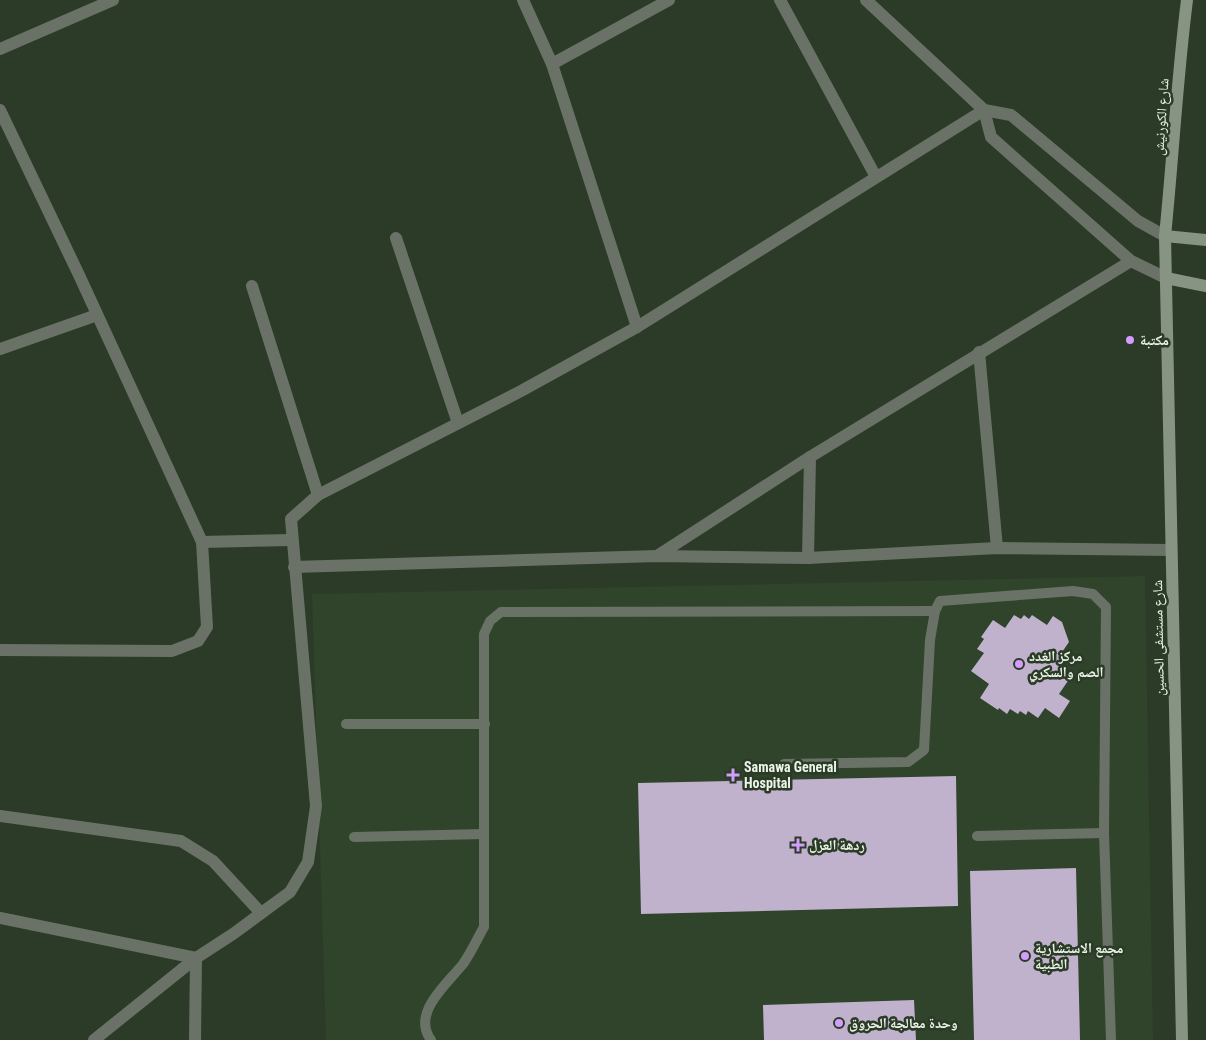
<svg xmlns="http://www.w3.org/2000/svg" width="1206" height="1040" viewBox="0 0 1206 1040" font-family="'Roboto Condensed','Noto Naskh Arabic',sans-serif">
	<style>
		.built { fill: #2f442a }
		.building { fill: #c0b1cc }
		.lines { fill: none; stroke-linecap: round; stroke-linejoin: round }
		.lane { stroke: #6a7268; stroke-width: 10 }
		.street { stroke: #6a7268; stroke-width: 12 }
		.secondary { stroke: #879484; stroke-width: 12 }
		.poi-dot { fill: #d39cfd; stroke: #2b3b27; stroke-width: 2 }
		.labels { text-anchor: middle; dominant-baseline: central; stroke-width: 5; stroke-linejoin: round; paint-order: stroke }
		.street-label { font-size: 14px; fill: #eaf4e7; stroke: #2b3b27 }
		.poi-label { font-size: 14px; font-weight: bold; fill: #eaf4e7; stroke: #2b3b27; text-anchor: start }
	</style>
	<rect width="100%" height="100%" fill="#2b3b27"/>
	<!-- built -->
	<path class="built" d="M1145 576 1153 1040H326L312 594Z"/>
	<!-- building -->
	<g class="building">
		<path d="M1014 615 1021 619 1024 615 1029 619 1032 615 1047 625 1053 616 1062 622 1069 642 1060 655 1064 668 1072 675 1059 694 1070 701 1059 718 1045 708 1038 718 1028 711 1026 715 1020 711 1018 714 1010 709 1007 714 999 708 998 710 980 698 989 684 971 671 984 653 977 649 984 639 981 637 993 620 1005 628Z"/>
		<path d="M956 776 958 906 641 914 638 783Z"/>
		<path d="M1076 868 1080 1040H974L970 871Z"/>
		<path d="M914 1000 916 1040H764L763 1005Z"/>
	</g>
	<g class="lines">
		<!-- lane -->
		<g class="lane">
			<path d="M346 724H485"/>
			<path d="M784 764 908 762 924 750 930 640 935 611 940 601 1073 591 1093 594 1106 607 1104 833 1111 1040"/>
			<path d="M977 836 1104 833"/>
			<path d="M354 837 484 834"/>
			<path d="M431 1040C411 1013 447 984 463 964 471 953 477 939 484 927V634L490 621 501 612 935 611"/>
		</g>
		<!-- street -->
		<g class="street">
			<path d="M523 0 552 64 637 327"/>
			<path d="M780 0 876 177"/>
			<path d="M866 0 984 110 1011 115 1138 221 1165 236"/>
			<path d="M0 49 113 0"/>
			<path d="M552 64 669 0"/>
			<path d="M0 110 79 275 202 542 207 627 198 641 172 651 0 650"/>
			<path d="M984 110 991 137 1131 261 1166 278"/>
			<path d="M396 238 458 423"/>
			<path d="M252 286 318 495"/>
			<path d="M0 349 97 315"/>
			<path d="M979 352 997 548"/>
			<path d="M202 542 292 540"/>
			<path d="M657 556 810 457 1131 261"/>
			<path d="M808 558 810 457"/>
			<path d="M294 567 657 556 808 558 997 548 1171 550"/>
			<path d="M0 816 181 841 213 861 261 913"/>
			<path d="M0 918 196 958 195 1040"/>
			<path d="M94 1040 196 958 233 934 290 892 308 862 316 806 291 519 318 495 521 391 637 327 984 110"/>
		</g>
		<!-- secondary -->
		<g class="secondary">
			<path d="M1165 236 1206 240"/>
			<path d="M1166 278 1206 286"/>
			<path d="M1182 1040 1165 236C1173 157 1177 79 1187 0"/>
		</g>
	</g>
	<!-- markers -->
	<g class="poi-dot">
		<circle cx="1130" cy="340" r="5"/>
		<circle cx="1019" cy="664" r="5"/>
		<path d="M730.5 767.5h5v5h5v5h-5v5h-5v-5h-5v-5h5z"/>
		<path d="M795.5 837.5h5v5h5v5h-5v5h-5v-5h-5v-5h5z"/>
		<circle cx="1025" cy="956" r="5"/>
		<circle cx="839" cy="1023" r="5"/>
	</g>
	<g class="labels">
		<!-- street labels -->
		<g class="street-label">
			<text transform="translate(1161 117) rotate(-86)">شارع الكورنيش</text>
			<text transform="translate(1158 638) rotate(-91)">شارع مستشفى الحسين</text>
		</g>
		<!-- poi labels -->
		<g class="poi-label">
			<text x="1140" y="340">مكتبة</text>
			<text x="1029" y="656">مركز الغدد<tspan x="1029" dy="16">الصم والسكري</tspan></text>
			<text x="744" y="767">Samawa General<tspan x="744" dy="16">Hospital</tspan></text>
			<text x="809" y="845">ردهة العزل</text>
			<text x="1035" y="948">مجمع الاستشارية<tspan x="1035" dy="16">الطبية</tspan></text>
			<text x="849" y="1023">وحدة معالجة الحروق</text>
		</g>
	</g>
</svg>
